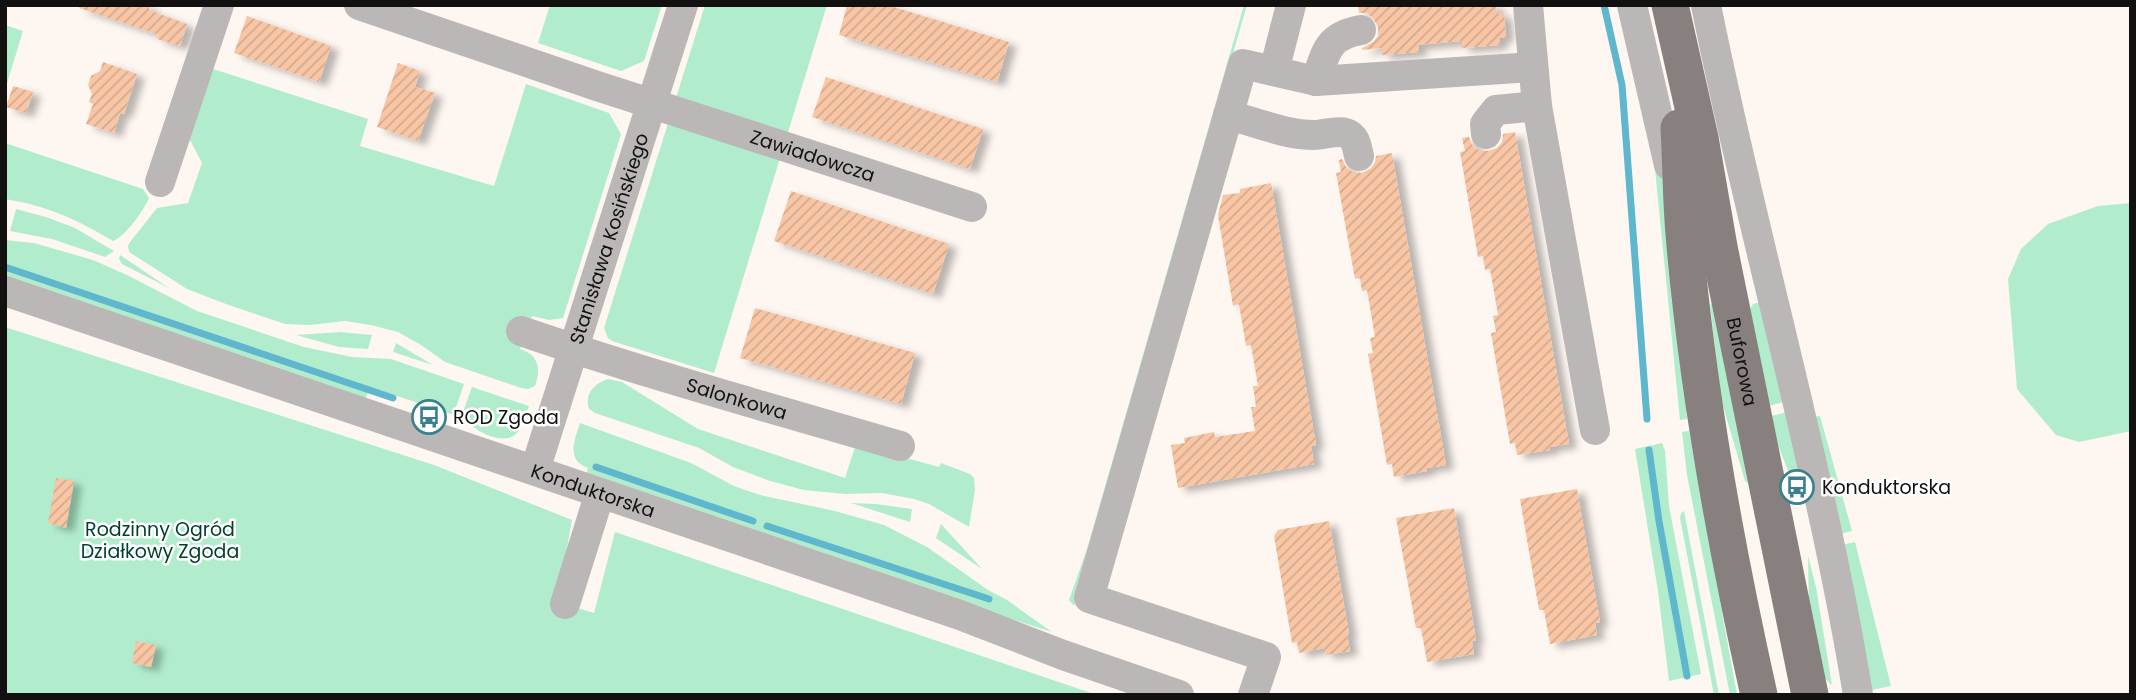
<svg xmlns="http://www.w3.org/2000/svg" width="2136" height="700" viewBox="0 0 2136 700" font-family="Poppins,sans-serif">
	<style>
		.green { fill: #b1edcd }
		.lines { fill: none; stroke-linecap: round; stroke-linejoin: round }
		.stream { stroke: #5fb7ce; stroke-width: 7 }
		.building { fill: url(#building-hatch); filter: url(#shadow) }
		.minor { stroke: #bbb7b6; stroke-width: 30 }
		.major { stroke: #87807f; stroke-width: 37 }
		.labels { text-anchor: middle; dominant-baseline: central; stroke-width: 5; stroke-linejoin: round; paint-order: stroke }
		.street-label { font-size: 19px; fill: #13110f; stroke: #fff }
		.poi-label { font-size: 19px; fill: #13110f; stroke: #fff; text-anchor: start }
		.park-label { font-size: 19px; fill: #003f28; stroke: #fff }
	</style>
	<defs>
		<pattern id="building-hatch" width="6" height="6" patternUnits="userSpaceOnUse" patternTransform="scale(1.75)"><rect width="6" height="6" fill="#f8c6a5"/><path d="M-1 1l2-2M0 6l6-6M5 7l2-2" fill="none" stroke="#d4a98d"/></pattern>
		<filter id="shadow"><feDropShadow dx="8" dy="4.5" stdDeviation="3.5" flood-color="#0004"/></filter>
	</defs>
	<rect width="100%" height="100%" fill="#fef6f1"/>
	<!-- green -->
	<g class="green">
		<path d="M550 5H662L644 61 621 71 538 43Z"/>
		<path d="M705 5H827L714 373 612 341 608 338 604 328Z"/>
		<path d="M1244 5H1247L1074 606 1069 600 1087 549Z"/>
		<path d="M5 25 23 31 5 90Z"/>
		<path d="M213 69 368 119 360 146 494 186 526 84 609 113 621 134 563 318 549 320 532 316 520 349C539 355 541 369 535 386L528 389 521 388 445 362 421 345 398 332 371 325 345 321 310 325 285 324 226 304 187 289 129 252 128 246 130 242 157 208 188 203 202 163 189 138Z"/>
		<path d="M5 143 143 189 149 198C144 210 125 237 113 241 76 219 48 206 5 199Z"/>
		<path d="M1653 149 1662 168 1678 306 1687 419 1680 420Z"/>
		<path d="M2131 203V431L2079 442 2056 435 2017 389 2008 279 2021 249 2048 224 2098 206Z"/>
		<path d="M16 209 46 217 75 228 114 251 105 257 52 239 10 231Z"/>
		<path d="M5 240 34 243 93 260 127 275 197 311 304 347 352 357 391 359 464 384 454 413 451 414 370 387 364 403 5 277Z"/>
		<path d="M120 255 169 288 122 264 119 259Z"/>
		<path d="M1714 302 1748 483 1745 481 1721 399 1710 305Z"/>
		<path d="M1760 302 1784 402 1768 406 1750 309 1753 304Z"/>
		<path d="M5 327 434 465 572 520 557 602 594 613 615 532 1097 695H5Z"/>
		<path d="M340 332 372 335 368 349 339 347 296 335Z"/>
		<path d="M396 343 433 365 393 352Z"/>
		<path d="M608 379 622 382 698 429 845 478 856 444 939 467 941 463 970 474 974 478 975 490 969 527 929 504 914 499 882 493 845 494 804 490 770 481 733 467 699 448 595 413 589 409C584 395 594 383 608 379Z"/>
		<path d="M472 387 529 406C526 414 524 426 517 433 503 448 470 429 462 415Z"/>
		<path d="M1788 412 1801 481 1793 484C1785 461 1774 440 1771 416Z"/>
		<path d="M1820 416 1852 531 1840 534 1812 417Z"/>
		<path d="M580 423 691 463 734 486 760 495 835 511 884 525 927 547 988 590 1007 600 1052 632 889 580 586 476 588 468C566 460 574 441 580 423Z"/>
		<path d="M1689 431 1737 695H1730L1687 475 1682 432Z"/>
		<path d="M1662 443 1665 451 1669 506 1701 674 1669 681 1658 591 1635 449Z"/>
		<path d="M851 503 876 504 912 509 910 522Z"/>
		<path d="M1684 511 1719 695H1714L1680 518 1681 513Z"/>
		<path d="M941 524 982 569 936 538Z"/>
		<path d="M1855 542 1891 686 1867 691 1842 545Z"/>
		<path d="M1808 556 1816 587 1832 685C1807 666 1809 587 1808 556Z"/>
	</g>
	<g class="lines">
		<!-- stream -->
		<g class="stream">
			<path d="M1604 5 1622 85 1647 419"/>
			<path d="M5 267 393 398"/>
			<path d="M1649 450 1659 521 1687 676"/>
			<path d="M596 467 753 521"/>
			<path d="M767 526 989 599"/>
		</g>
	</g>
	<!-- building -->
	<g class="building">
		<path d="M80 5H150L149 10 187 24 180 46 157 39 159 35 79 8Z"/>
		<path d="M847 5H887L1009 42 997 82 839 35Z"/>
		<path d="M1358 5H1496L1497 14 1504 13 1506 38H1499L1500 45 1462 48V41L1418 45 1419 52 1382 55V48L1362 50V48L1373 42 1378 36V27L1373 18 1367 13H1359Z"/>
		<path d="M247 16 331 46 319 82 234 53Z"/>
		<path d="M103 62 137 74 124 114 120 113 114 133 86 124 93 104 89 102 92 94 88 85 91 76 100 71Z"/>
		<path d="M398 63 420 71 415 87 435 93 418 141 377 127Z"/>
		<path d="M826 77 983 129 970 169 812 117Z"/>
		<path d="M13 86 33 92 26 113 6 107Z"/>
		<path d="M1515 132 1569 444 1550 447V450L1517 455 1515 443 1510 444 1491 333 1496 332 1493 316 1498 315 1490 269 1485 270 1483 256 1478 257 1460 152 1465 151 1462 138 1469 137 1472 145 1478 150 1488 151 1497 148 1502 142 1503 134Z"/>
		<path d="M1392 153 1446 465 1427 468V471L1394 477 1392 464 1387 465 1368 354 1373 353 1370 338 1375 337 1367 290 1362 291 1360 278 1355 279 1336 173 1341 172 1339 160 1342 159 1346 167 1353 172 1362 173 1371 168 1375 162 1376 156Z"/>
		<path d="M1271 183 1316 445 1311 446 1314 464 1178 488 1171 445 1185 443 1184 438 1214 432 1215 437 1255 431 1251 407H1256L1253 386H1258L1251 345 1246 346 1239 304 1233 306 1218 215 1223 195 1240 193V189Z"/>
		<path d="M791 191 949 244 933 294 774 241Z"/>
		<path d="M755 308 915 353 901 404 740 358Z"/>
		<path d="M56 478 74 481 66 528 48 523Z"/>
		<path d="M1577 489 1600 622 1595 623 1597 635 1550 644 1544 610H1539L1520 499Z"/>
		<path d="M1454 508 1476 640 1472 641 1474 654 1427 662 1421 628H1416L1396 518Z"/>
		<path d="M1329 521 1349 633 1347 634 1350 651 1326 655 1325 648 1299 653 1297 642 1292 643 1274 536 1278 530Z"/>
		<path d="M136 641 156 645 151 667 132 663Z"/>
	</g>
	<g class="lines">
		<!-- minor -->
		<g class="minor">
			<path id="s1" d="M359 5 597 86 972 207"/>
			<path d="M1528 5 1537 106 1595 430"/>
			<path d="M1632 5 1669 165"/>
			<path d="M1706 5C1752 236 1820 462 1858 695"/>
			<path d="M1274 71 1291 5"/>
			<path d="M1316 81C1326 52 1327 36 1361 30"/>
			<path d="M1228 115C1256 122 1285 135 1314 135 1324 135 1336 130 1346 133 1356 136 1357 148 1359 156"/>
			<path d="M1486 134 1485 124 1496 110 1537 106"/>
			<path d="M160 182 219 5"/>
			<path id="s2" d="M5 291 960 615 1063 655 1179 695"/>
			<path id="s3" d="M521 331C646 374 774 409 900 446"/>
			<path id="s4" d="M535 470 683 5"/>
			<path d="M565 604 600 493"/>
			<path d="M1253 695 1266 657 1089 598 1243 64 1316 81 1533 67"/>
		</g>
		<!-- major -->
		<g class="major">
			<path id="s5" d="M1670 5 1700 138 1719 247 1810 695"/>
			<path d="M1679 128C1681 164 1681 199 1684 234 1697 389 1725 543 1759 695"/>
		</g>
	</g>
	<!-- icons -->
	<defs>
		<g id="bus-ring" transform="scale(1.75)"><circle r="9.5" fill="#fff" stroke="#3a808d" stroke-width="1.5"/><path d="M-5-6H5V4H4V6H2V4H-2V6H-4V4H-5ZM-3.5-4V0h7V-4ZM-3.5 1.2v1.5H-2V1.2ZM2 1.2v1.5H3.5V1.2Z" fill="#3a808d"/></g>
	</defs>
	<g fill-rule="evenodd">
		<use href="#bus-ring" x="429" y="417"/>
		<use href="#bus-ring" x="1797" y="487"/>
	</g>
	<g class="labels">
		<!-- street labels -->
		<g class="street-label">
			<text stroke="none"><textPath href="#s1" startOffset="478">Zawiadowcza</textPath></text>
			<text stroke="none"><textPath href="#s4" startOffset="243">Stanisława Kosińskiego</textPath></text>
			<text stroke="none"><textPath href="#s5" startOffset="364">Buforowa</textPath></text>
			<text stroke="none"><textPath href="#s3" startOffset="226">Salonkowa</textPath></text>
			<text stroke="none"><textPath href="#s2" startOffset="621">Konduktorska</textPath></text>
		</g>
		<!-- poi labels -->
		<g class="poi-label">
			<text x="453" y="417">ROD Zgoda</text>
			<text x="1822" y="487">Konduktorska</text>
		</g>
		<!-- park labels -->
		<g class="park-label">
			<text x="160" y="529">Rodzinny Ogród<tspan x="160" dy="22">Działkowy Zgoda</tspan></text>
		</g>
	</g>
	<!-- border -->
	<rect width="2136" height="700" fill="none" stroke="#13110f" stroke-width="14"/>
</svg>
